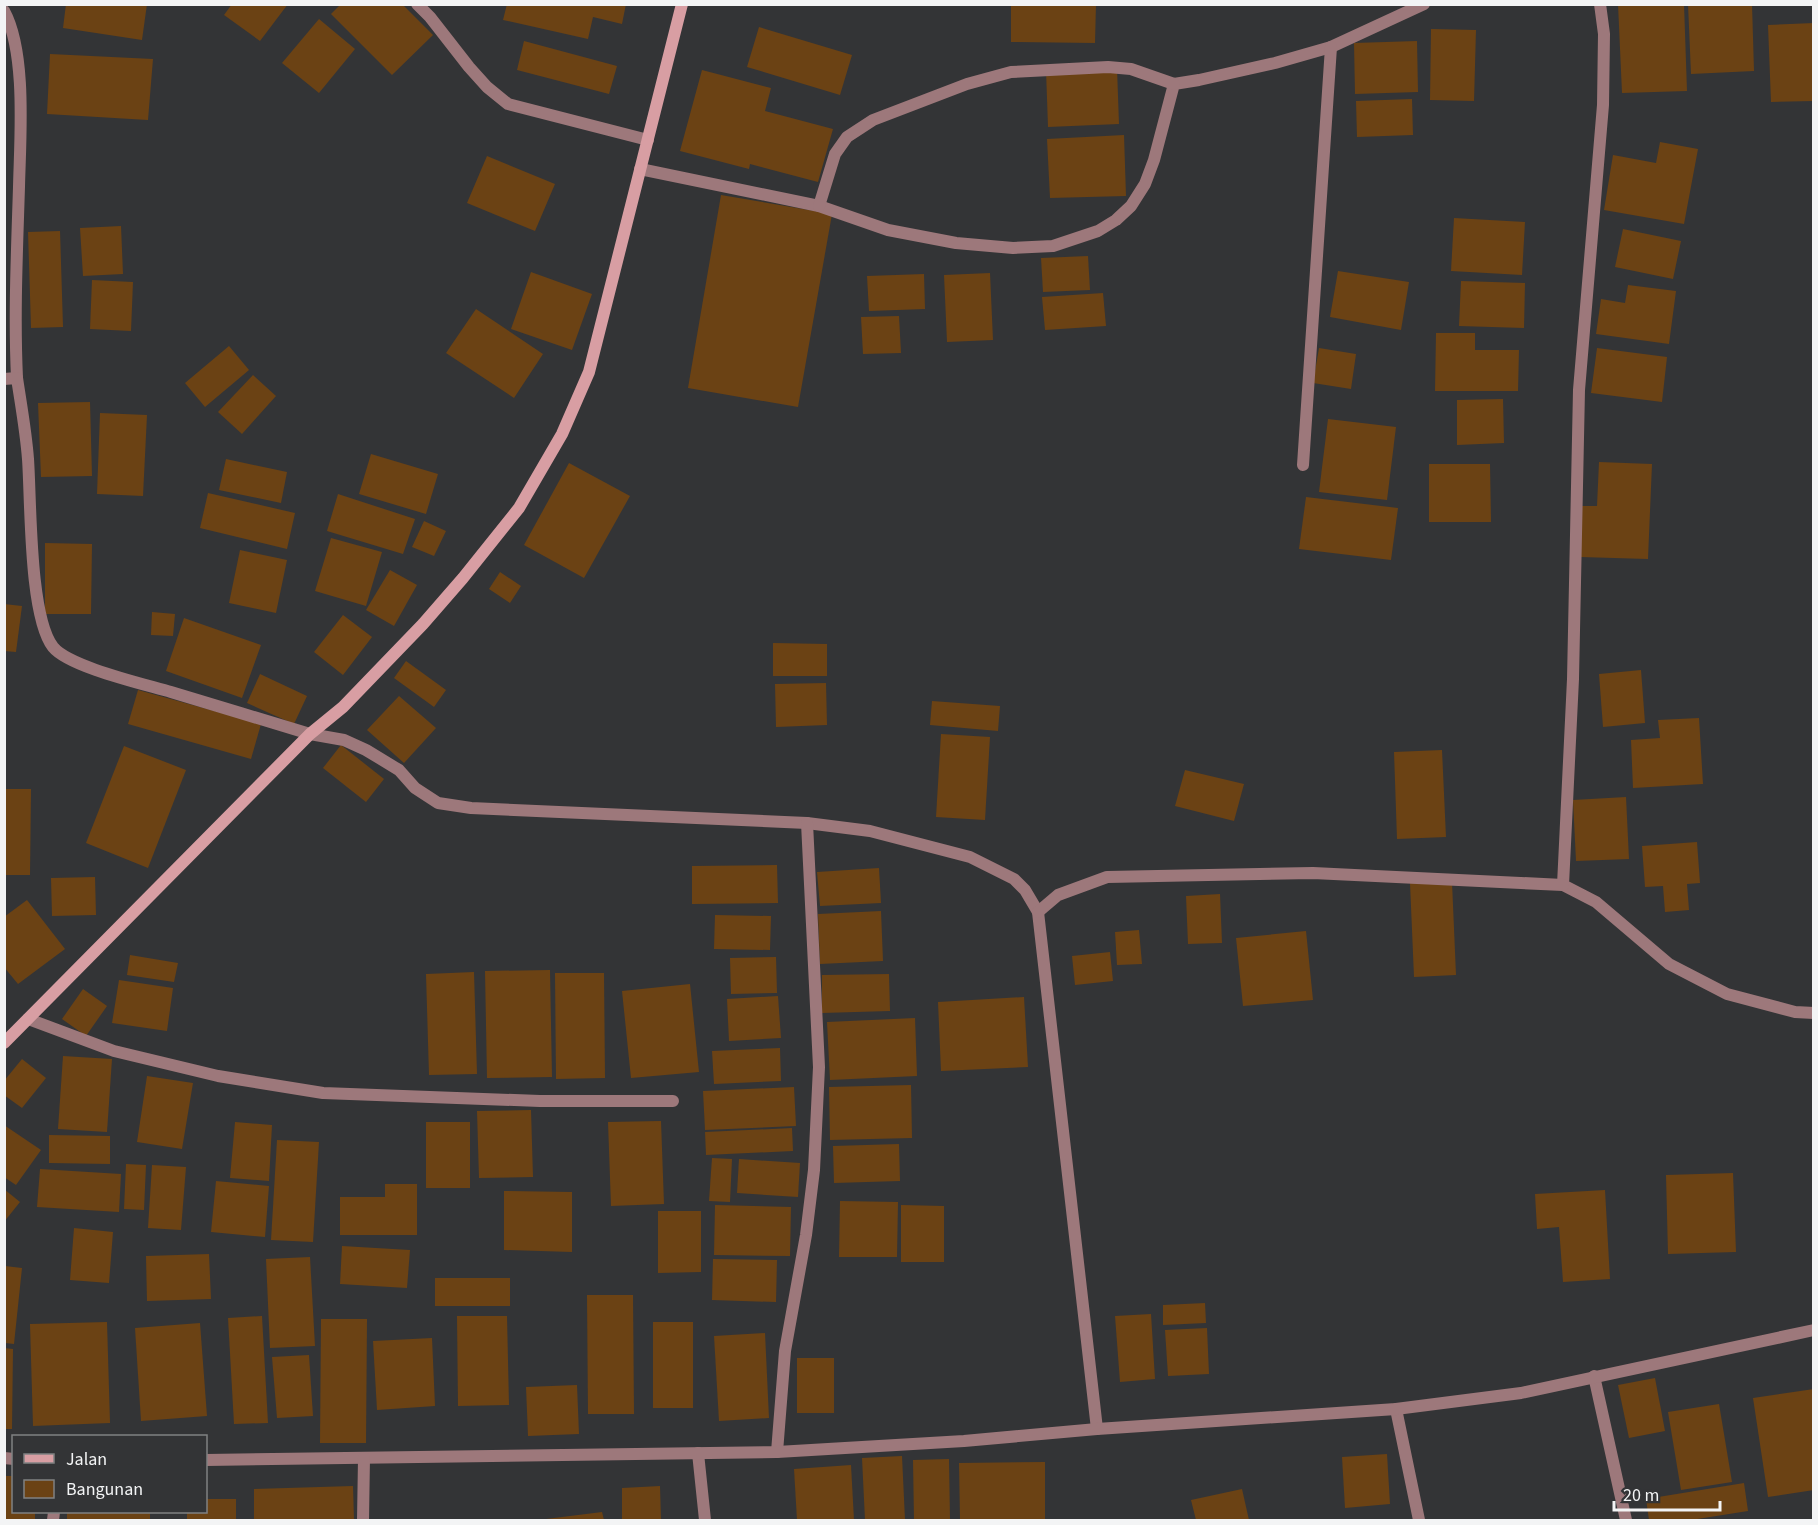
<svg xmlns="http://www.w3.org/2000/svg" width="1818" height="1525" viewBox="0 0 1818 1525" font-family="'Source Sans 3',sans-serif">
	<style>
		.building { fill: #6b4214 }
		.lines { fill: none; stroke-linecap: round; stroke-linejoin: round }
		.street { stroke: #9d787b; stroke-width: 12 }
		.secondary { stroke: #d89ea3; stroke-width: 12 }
	</style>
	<rect width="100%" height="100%" fill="#333436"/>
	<!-- building -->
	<g class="building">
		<path d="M66 4H147L142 40 63 28Z"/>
		<path d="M232 4H288L260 41 224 15Z"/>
		<path d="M341 4H402L433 35 392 75 331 14Z"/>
		<path d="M507 4H626L622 24 593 17 588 39 503 20Z"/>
		<path d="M1011 4H1096L1095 43 1011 42Z"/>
		<path d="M1618 4H1684L1687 91 1622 93Z"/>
		<path d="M1688 4H1752L1754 71 1691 74Z"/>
		<path d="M319 19 355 49 319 93 282 63Z"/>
		<path d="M1814 23V101L1771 102 1768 25Z"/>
		<path d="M759 27 852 55 840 95 747 67Z"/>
		<path d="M1431 29 1476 30 1474 101 1430 100Z"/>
		<path d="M524 41 617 66 609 94 517 70Z"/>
		<path d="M1417 41 1418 92 1355 94 1354 43Z"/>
		<path d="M50 54 153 59 148 120 47 114Z"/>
		<path d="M1117 68 1119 124 1048 127 1046 70Z"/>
		<path d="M702 70 771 88 765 111 833 129 818 182 750 164 749 169 680 151Z"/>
		<path d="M1412 99 1413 135 1357 137 1356 101Z"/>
		<path d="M1124 135 1126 196 1050 198 1047 139Z"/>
		<path d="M1660 142 1698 149 1684 224 1604 210 1613 155 1656 163Z"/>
		<path d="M487 156 555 184 535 231 467 203Z"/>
		<path d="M721 195 832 214 798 407 688 388Z"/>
		<path d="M1454 218 1525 222 1522 275 1451 271Z"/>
		<path d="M121 226 123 274 83 276 80 228Z"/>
		<path d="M1623 229 1681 241 1673 279 1615 267Z"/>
		<path d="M60 231 63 327 31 328 28 232Z"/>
		<path d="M1088 256 1090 290 1043 292 1041 258Z"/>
		<path d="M1338 271 1409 282 1401 330 1330 317Z"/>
		<path d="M531 272 592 294 572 350 511 329Z"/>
		<path d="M990 273 993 340 947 342 944 275Z"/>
		<path d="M924 274 925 309 869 311 867 276Z"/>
		<path d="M92 280 133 282 131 331 90 329Z"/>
		<path d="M1461 281 1525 283 1524 328 1459 326Z"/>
		<path d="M1628 285 1676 291 1669 344 1596 334 1601 299 1625 303Z"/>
		<path d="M1103 293 1106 326 1045 330 1042 297Z"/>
		<path d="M476 309 543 354 514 398 446 353Z"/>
		<path d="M899 316 901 353 863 354 861 317Z"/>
		<path d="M1436 333H1475V350H1519L1518 391H1435Z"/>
		<path d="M229 346 249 370 205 407 185 383Z"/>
		<path d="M1319 348 1356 354 1351 389 1313 383Z"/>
		<path d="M1597 348 1667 357 1662 402 1591 393Z"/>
		<path d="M253 375 276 396 242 434 218 412Z"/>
		<path d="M1503 399 1504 443 1457 445V400Z"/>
		<path d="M90 402 92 476 41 477 38 403Z"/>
		<path d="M100 413 147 415 143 496 97 494Z"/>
		<path d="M1328 419 1396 427 1387 500 1319 492Z"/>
		<path d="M371 454 438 474 426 514 359 494Z"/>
		<path d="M226 459 287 472 281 503 219 490Z"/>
		<path d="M1599 462 1652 464 1648 559 1580 557 1582 506H1597Z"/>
		<path d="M569 463 630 496 584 578 524 545Z"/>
		<path d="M1429 464H1490L1491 522H1429Z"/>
		<path d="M208 493 295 513 287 549 200 528Z"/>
		<path d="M338 494 415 519 403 554 327 531Z"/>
		<path d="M1306 497 1398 508 1391 560 1299 549Z"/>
		<path d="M424 521 446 531 434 556 412 547Z"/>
		<path d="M331 538 382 552 366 606 315 591Z"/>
		<path d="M45 543 92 544 91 614H45Z"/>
		<path d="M240 550 287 560 276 613 229 603Z"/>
		<path d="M390 570 417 585 394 626 366 610Z"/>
		<path d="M500 572 521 586 510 603 489 589Z"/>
		<path d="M4 604 22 606 16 652 4 651Z"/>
		<path d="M152 612 175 614 173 636 151 635Z"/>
		<path d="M343 615 372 637 343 675 314 652Z"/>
		<path d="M184 618 261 645 242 698 166 671Z"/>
		<path d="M773 643 827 644V676H773Z"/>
		<path d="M406 661 446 690 434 707 394 678Z"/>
		<path d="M1641 670 1645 723 1603 727 1599 674Z"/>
		<path d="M260 674 307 696 294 724 247 703Z"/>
		<path d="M826 683 827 725 776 727 775 684Z"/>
		<path d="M138 690 261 724 251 759 128 724Z"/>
		<path d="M399 696 436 728 404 763 367 730Z"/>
		<path d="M932 701 1000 706 998 731 930 725Z"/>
		<path d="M1699 718 1703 784 1633 788 1631 740 1660 738 1658 720Z"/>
		<path d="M941 734 990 737 985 820 936 817Z"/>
		<path d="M341 745 384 779 366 802 323 768Z"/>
		<path d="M124 746 186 770 148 868 86 843Z"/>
		<path d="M1442 750 1446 837 1397 839 1394 752Z"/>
		<path d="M1185 770 1244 784 1234 821 1175 806Z"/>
		<path d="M4 789H31L30 875H4Z"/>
		<path d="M1626 797 1629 859 1576 861 1573 800Z"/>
		<path d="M1697 842 1700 883 1687 884 1689 910 1665 912 1663 886 1645 887 1642 846Z"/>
		<path d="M777 865 778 903 692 904V866Z"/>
		<path d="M879 868 881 903 820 906 817 872Z"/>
		<path d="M95 877 96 915 52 916 51 878Z"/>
		<path d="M1452 882 1456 975 1414 977 1410 883Z"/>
		<path d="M1220 894 1222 943 1188 944 1186 896Z"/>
		<path d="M27 900 65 949 18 984 4 967V917Z"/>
		<path d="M881 911 883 961 820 964 818 914Z"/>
		<path d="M715 915 771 916 770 950 714 949Z"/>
		<path d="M1139 930 1142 964 1117 965 1115 932Z"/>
		<path d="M1306 931 1313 1000 1243 1006 1236 938Z"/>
		<path d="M1110 952 1113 981 1075 985 1072 956Z"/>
		<path d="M130 955 178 963 174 982 127 975Z"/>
		<path d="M776 957 777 993 731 994 730 958Z"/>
		<path d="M550 970 552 1077 487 1078 485 971Z"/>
		<path d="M474 972 477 1074 429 1075 426 974Z"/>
		<path d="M555 973H604L605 1078 556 1079Z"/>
		<path d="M889 974 890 1011 822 1013V975Z"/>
		<path d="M119 980 173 988 167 1031 112 1023Z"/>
		<path d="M690 984 699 1072 631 1078 622 991Z"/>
		<path d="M83 989 107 1006 86 1036 62 1019Z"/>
		<path d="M778 996 781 1038 729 1041 727 999Z"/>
		<path d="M1024 997 1028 1067 941 1071 938 1002Z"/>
		<path d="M915 1018 917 1076 830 1080 827 1022Z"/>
		<path d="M780 1048 781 1081 714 1084 712 1051Z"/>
		<path d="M63 1056 112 1059 107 1132 58 1129Z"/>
		<path d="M22 1059 46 1078 22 1108 4 1095V1081Z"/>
		<path d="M147 1076 193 1083 182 1149 137 1142Z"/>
		<path d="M911 1085 912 1138 830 1140 829 1087Z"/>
		<path d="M794 1087 796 1126 705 1130 703 1091Z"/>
		<path d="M531 1110 533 1177 479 1178 477 1111Z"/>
		<path d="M661 1121 664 1204 611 1206 608 1122Z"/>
		<path d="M235 1122 272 1125 269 1181 230 1178Z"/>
		<rect x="426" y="1122" width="44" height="66"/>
		<path d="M4 1125 41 1150 16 1185 4 1177Z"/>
		<path d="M792 1128 793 1151 706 1155 705 1132Z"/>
		<path d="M49 1135 110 1136V1164L49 1163Z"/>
		<path d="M277 1140 319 1142 313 1242 271 1240Z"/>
		<path d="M899 1144 900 1181 834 1183 833 1146Z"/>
		<path d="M712 1158 732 1159 730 1202 709 1201Z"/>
		<path d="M739 1159 800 1163 798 1197 737 1193Z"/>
		<path d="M126 1164 146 1165 144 1210 124 1209Z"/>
		<path d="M152 1165 186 1167 181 1230 148 1228Z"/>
		<path d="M40 1169 121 1174 119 1212 37 1207Z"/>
		<path d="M1733 1173 1736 1252 1668 1254 1666 1175Z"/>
		<path d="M216 1181 269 1186 265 1237 211 1232Z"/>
		<path d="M385 1184H417V1235H340V1197H385Z"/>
		<path d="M4 1189 20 1202 4 1222Z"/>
		<path d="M1605 1190 1610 1279 1563 1282 1559 1227 1537 1229 1535 1194Z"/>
		<path d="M504 1191 572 1192V1252L504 1250Z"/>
		<path d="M840 1201 898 1202 897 1257H839Z"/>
		<path d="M715 1205 791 1207 790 1256 714 1255Z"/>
		<path d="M901 1205 944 1206V1262H901Z"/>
		<path d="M658 1211H701V1272L658 1273Z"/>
		<path d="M74 1228 113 1232 109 1283 70 1280Z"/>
		<path d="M342 1246 410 1250 407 1288 340 1284Z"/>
		<path d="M209 1254 211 1299 147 1301 146 1256Z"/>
		<path d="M310 1257 315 1346 270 1348 266 1259Z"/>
		<path d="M713 1259 777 1260 776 1302 712 1300Z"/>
		<path d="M5 1266 22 1268 14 1344 5 1343Z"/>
		<rect x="435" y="1278" width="75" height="28"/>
		<path d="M587 1295H633L634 1414H588Z"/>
		<path d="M1205 1303 1206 1323 1163 1325V1305Z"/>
		<path d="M1151 1314 1155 1379 1120 1382 1115 1316Z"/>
		<path d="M262 1316 268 1423 234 1424 228 1318Z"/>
		<path d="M457 1316H507L509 1405 458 1406Z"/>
		<path d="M321 1319H367L366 1443H320Z"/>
		<path d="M107 1322 110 1423 33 1426 30 1324Z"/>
		<rect x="653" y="1322" width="40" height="86"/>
		<path d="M200 1323 207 1416 141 1421 135 1328Z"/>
		<path d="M1207 1328 1209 1374 1168 1376 1165 1330Z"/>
		<path d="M765 1333 769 1418 719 1421 714 1336Z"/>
		<path d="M432 1338 435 1406 377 1410 373 1341Z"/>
		<path d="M4 1348 13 1349 12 1429H4Z"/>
		<path d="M309 1355 313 1416 277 1418 272 1357Z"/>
		<rect x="797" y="1358" width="37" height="55"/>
		<path d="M1655 1378 1665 1431 1629 1438 1618 1385Z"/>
		<path d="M577 1385 579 1434 528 1436 526 1387Z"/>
		<path d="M1814 1389V1490L1768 1497 1753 1398Z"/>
		<path d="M1719 1404 1732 1482 1681 1490 1668 1412Z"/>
		<path d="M1387 1454 1390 1504 1345 1508 1342 1457Z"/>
		<path d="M902 1456 905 1520H865L862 1458Z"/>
		<path d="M949 1459 950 1520H914L913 1460Z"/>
		<path d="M1045 1462V1520H960L959 1463Z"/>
		<path d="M851 1465 854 1520H797L794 1469Z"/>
		<path d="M4 1476H14V1512H35V1520H4Z"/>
		<path d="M1744 1483 1748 1511 1691 1520H1649L1646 1499Z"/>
		<path d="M353 1486 354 1520H254V1489Z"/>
		<path d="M660 1486 661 1520H622V1488Z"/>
		<path d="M1242 1489 1249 1520H1196L1191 1500Z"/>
		<path d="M206 1499H236V1520H187V1512H206Z"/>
		<rect x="67" y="1512" width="83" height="8"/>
		<path d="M602 1512 604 1520H546V1519Z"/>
	</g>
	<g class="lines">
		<!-- street -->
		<g class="street">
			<path d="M417 4 430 17 469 67 487 87 508 104 648 140"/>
			<path d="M1600 4 1604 34 1603 105 1579 390 1573 679 1563 885 1596 902 1669 964 1727 994 1795 1012 1814 1013"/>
			<path d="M4 11C27 53 20 139 19 187 17 251 14 315 17 378"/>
			<path d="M640 169 819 206 888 230 956 243 1013 248 1053 246 1098 231 1116 220 1131 206 1145 184 1154 160 1174 84 1199 80 1275 63 1331 47 1424 4"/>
			<path d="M819 206 835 154 847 137 873 120 967 84 1011 72 1108 67 1131 69 1174 84"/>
			<path d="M4 379 17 378C21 405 26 432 28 459 31 501 29 616 53 647 69 667 144 684 171 692 217 706 264 720 310 734L344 740 366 750 399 770 415 788 438 803 471 808 807 823 870 831 970 857 1014 879 1025 890 1038 912 1097 1429"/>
			<path d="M1303 465 1331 47"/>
			<path d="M1038 912 1058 895 1107 877 1313 873 1563 885"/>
			<path d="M28 1019 114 1051 218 1076 323 1093 540 1101H673"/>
			<path d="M1594 1376 1626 1520"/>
			<path d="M1396 1409 1419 1520"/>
			<path d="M777 1452 785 1351 806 1235 814 1170 819 1067 807 823"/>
			<path d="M698 1453 705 1520"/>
			<path d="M4 1458 14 1459"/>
			<path d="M206 1460 777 1452 964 1441 1097 1429 1396 1409 1521 1393 1814 1330"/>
			<path d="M53 1520 54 1512"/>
			<path d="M363 1520 364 1458"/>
		</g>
		<!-- secondary -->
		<path class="secondary" d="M4 1043 310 734 343 707 423 624 463 578 519 508 562 434 589 372 682 4"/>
	</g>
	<!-- border -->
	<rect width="1818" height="1525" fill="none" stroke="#f3f4f5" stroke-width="12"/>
	<!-- legend -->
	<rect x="12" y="1435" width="195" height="78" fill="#333436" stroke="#808182" stroke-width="1.5"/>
	<rect x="24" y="1454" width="30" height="9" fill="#d89ea3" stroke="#808182" stroke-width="1.5"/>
	<text x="66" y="1465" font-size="18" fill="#f3f4f5">Jalan</text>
	<rect x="24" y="1480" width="30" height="18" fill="#6b4214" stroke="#808182" stroke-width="1.5"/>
	<text x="66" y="1495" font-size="18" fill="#f3f4f5">Bangunan</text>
	<!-- scale -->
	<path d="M1614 1501v9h106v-9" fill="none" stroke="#f3f4f5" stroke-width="3"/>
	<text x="1623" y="1501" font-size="18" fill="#f3f4f5" stroke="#333436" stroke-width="4.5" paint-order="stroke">20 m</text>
</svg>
